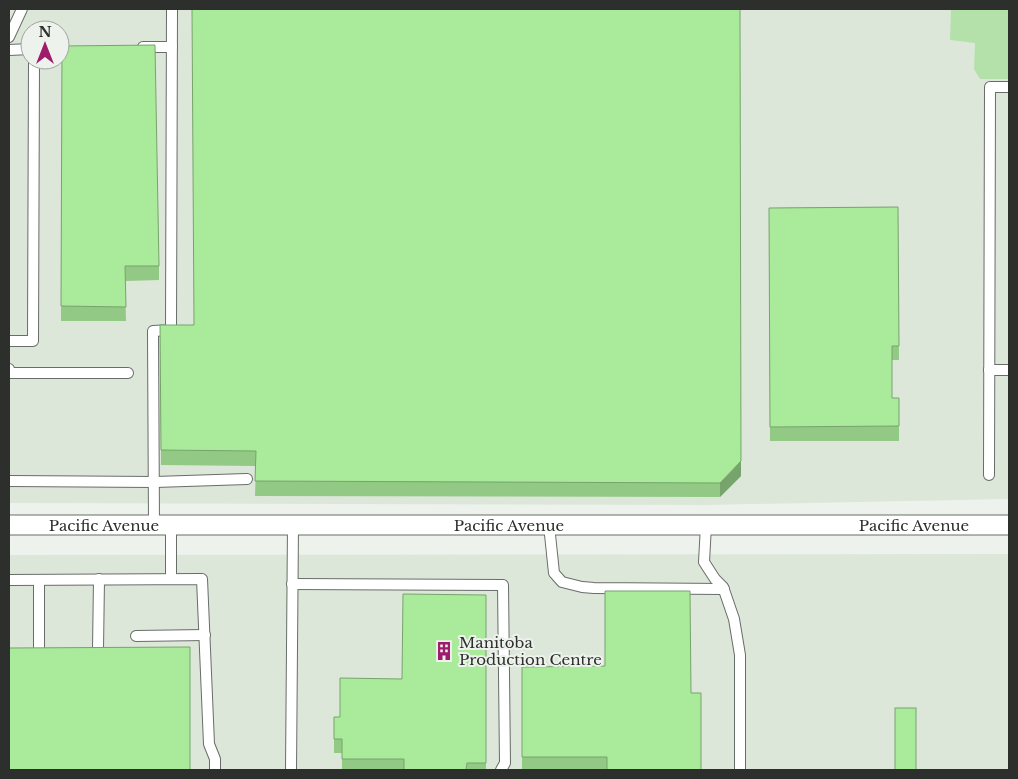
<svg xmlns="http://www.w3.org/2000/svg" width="1018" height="779" viewBox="0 0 1018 779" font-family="'Libre Baskerville',serif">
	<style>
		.built { fill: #dce7da; fill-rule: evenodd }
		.green { fill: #b4e1aa }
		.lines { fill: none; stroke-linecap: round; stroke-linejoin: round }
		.lane-casing { stroke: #696d68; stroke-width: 12 }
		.street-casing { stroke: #696d68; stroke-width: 21 }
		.lane { stroke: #fff; stroke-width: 10 }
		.street { stroke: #fff; stroke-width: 19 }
		.wall { fill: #92c985 }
		.shaded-wall { fill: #77a46c }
		.building { fill: #aaea9b; stroke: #77a46c }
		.labels { text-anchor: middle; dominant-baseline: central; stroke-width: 4; stroke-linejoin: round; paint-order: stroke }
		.street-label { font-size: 15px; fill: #2d2f2c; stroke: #edf3ec }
		.poi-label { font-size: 15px; fill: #2d2f2c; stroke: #edf3ec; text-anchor: start }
	</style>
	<rect width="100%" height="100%" fill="#edf3ec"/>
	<!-- built -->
	<g class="built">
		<path d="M9 9H1009V499L707 505 9 503ZM30 30H60V60H30Z"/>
		<path d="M1009 554V770H9V555Z"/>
	</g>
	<!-- green -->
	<path class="green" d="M951 9H1009V79H980L974 69 975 43 950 40Z"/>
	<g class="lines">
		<!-- lane casing -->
		<g class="lane-casing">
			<g id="lane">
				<path d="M9 37 22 9"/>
				<path d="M143 47H172"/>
				<path d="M9 50 30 49"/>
				<path d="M9 341H33L34 60"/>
				<path d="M9 369V373H128"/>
				<path d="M989 370H1009"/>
				<path d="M989 475 990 87H1009"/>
				<path d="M9 481 155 482 247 479"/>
				<path d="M154 525 153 331 171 330 172 9"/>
				<path d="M171 525V579"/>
				<path d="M549 525 554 573 562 582 582 587 594 588 724 589"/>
				<path d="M706 525 704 562 715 579 723 587 734 619 740 655V770"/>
				<path d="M9 580 202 579 209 744 215 759V770"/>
				<path d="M39 580V649"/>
				<path d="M292 584 503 585 505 763 501 770"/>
				<path d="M136 636 205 635"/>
				<path d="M98 649 99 579"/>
				<path d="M291 770 293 525"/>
			</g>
		</g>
		<!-- street casing -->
		<g class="street-casing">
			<g id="street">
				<path id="s1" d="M9 525H1009"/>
			</g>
		</g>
		<!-- lane -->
		<use href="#lane" class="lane"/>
		<!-- street -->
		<use href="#street" class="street"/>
	</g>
	<!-- wall -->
	<g class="wall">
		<path d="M62 46 159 266V280L125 281 126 321H61Z"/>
		<path d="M898 207 899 360H892V398H899V441H770L769 208Z"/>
		<path d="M160 325H194L741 476 720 497 255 496 256 466 161 465Z"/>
		<path d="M486 595V770H342V753H334V717H340L402 679Z"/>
		<path d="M522 667 691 693 701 770H522Z"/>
	</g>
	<!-- shaded-wall -->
	<path class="shaded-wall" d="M741 461V476L720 497V483Z"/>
	<!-- building -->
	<g class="building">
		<path d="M192 9H740L741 461 720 483 255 481 256 451 161 450 160 325H194Z"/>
		<path d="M155 45 159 266H125L126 307 61 306 62 46Z"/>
		<path d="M898 207 899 346H892V398H899V426L770 427 769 208Z"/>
		<path d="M605 591H690L691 693H701V770H607V757H522V667L605 666Z"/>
		<path d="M403 594 486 595V763H467L466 770H404V759H342V739H334V717H340V678L402 679Z"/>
		<path d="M190 647V770H9V648Z"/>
		<rect x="895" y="708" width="21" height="62"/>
	</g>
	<!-- icons -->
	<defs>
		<g id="building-bare" transform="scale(1.5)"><path d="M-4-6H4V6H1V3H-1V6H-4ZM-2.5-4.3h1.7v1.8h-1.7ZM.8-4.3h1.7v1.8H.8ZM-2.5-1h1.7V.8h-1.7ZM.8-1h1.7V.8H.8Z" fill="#9f1b6b" stroke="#edf3ec" stroke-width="2.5" paint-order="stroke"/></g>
	</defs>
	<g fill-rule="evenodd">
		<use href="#building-bare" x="444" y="651"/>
	</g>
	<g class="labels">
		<!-- street labels -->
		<g class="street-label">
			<text stroke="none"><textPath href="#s1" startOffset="95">Pacific Avenue</textPath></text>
			<text stroke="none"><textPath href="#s1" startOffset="500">Pacific Avenue</textPath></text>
			<text stroke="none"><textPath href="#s1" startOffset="905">Pacific Avenue</textPath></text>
		</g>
		<!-- poi labels -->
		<g class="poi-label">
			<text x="459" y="642">Manitoba<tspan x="459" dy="17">Production Centre</tspan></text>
		</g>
	</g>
	<!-- border -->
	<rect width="1018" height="779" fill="none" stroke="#2d2f2c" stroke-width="20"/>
	<!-- north arrow -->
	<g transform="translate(45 45)"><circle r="24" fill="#edf3ec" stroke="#a0a59f"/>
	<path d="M0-4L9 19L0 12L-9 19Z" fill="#9f1b6b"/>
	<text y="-8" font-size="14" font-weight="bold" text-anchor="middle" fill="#2d2f2c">N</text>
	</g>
</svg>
